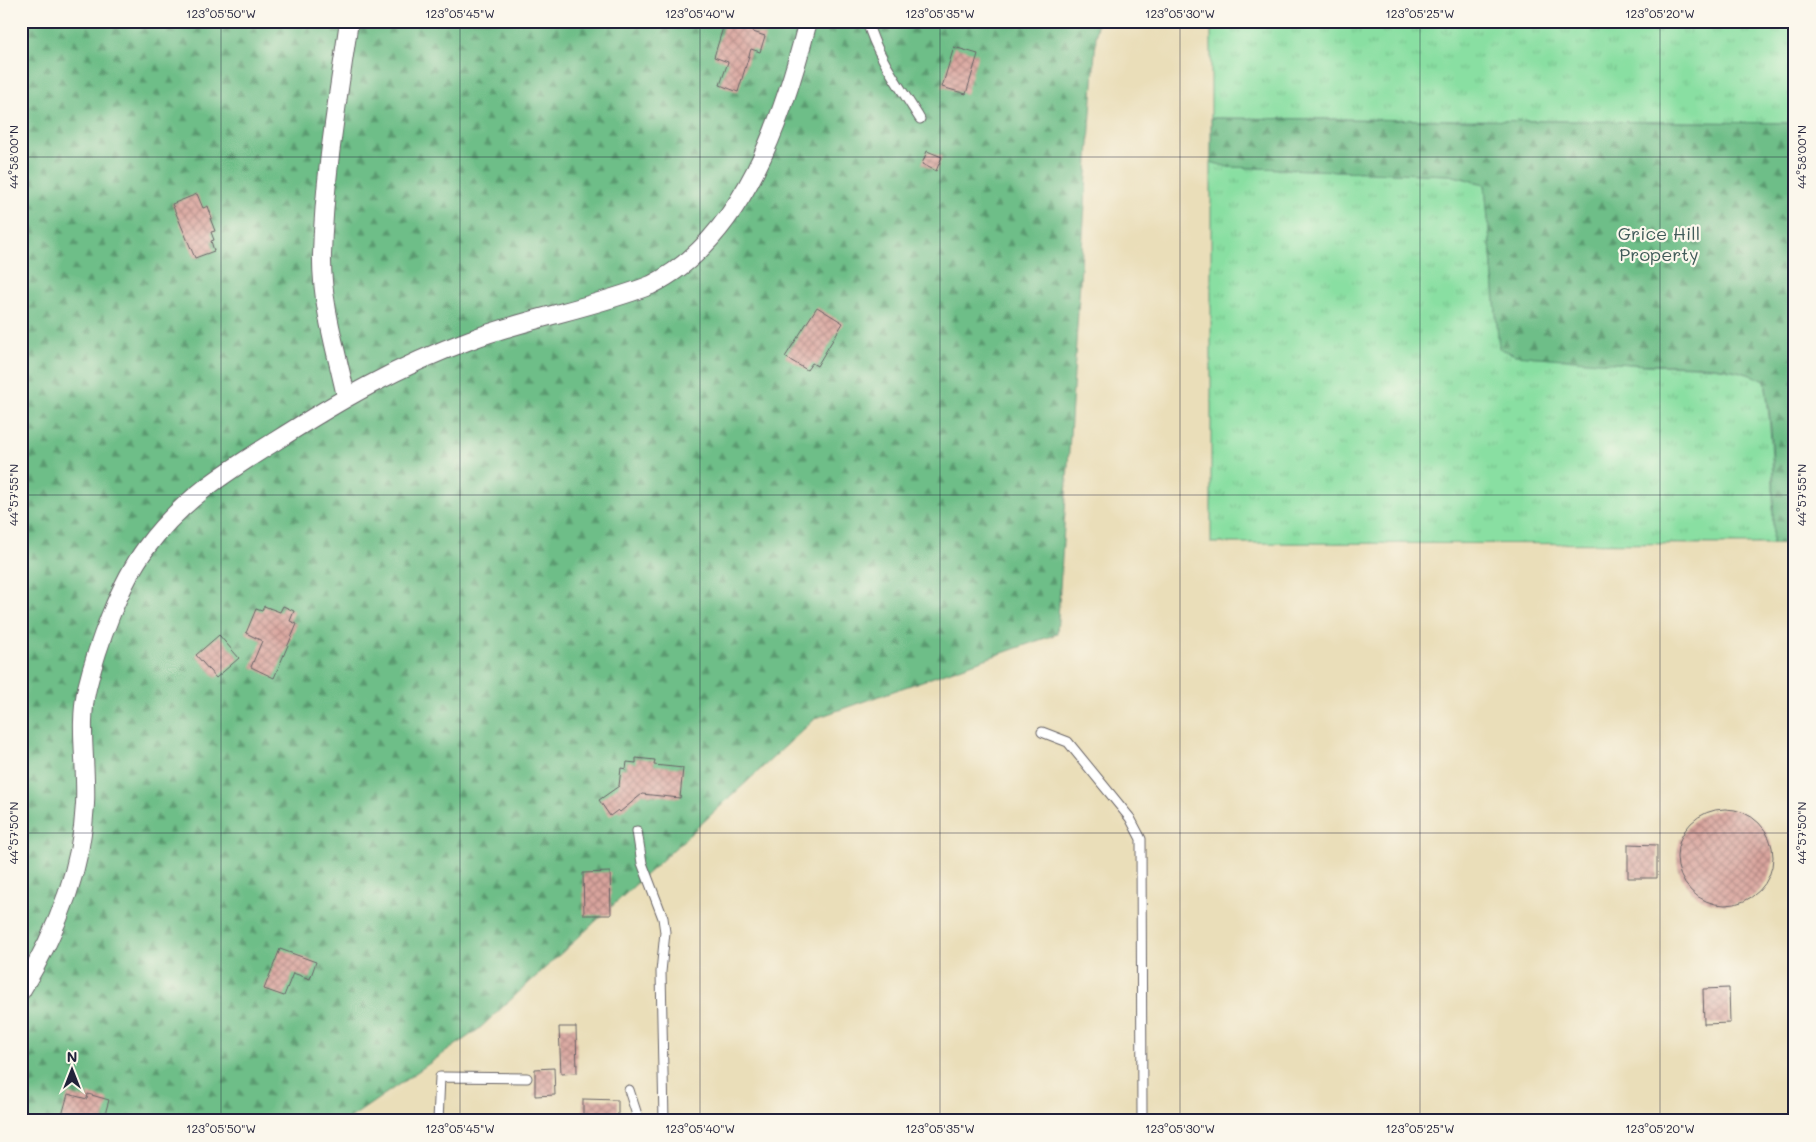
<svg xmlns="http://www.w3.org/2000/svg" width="1816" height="1142" viewBox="0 0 1816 1142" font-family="Mali,sans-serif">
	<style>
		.grass { fill: url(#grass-tufts); stroke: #56806e }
		.forest { fill: url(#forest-firs); stroke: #487062 }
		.building { fill: url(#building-cross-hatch) }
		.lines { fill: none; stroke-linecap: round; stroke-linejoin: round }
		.service-casing { stroke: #686467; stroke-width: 11 }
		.minor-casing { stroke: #686467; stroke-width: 20 }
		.service { stroke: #fff; stroke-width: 9 }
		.minor { stroke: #fff; stroke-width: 18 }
		.ticks { fill: none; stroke: #22223b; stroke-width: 1; stroke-opacity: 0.45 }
		.labels { text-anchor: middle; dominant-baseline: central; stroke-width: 4.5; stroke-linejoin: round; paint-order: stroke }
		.park-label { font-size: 18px; fill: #415b5a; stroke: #fbf7ec }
		.neatline { fill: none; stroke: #22223b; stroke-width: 2 }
		.ticks-label { font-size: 12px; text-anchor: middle; fill: #22223b }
	</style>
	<defs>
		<pattern id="grass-tufts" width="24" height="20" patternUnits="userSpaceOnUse" patternTransform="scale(1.25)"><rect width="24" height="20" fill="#89dfa2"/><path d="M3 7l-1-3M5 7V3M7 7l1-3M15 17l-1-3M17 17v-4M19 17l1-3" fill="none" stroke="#76bf8c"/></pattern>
		<pattern id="forest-firs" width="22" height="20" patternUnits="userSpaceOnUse" patternTransform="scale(1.25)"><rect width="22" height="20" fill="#6ebe88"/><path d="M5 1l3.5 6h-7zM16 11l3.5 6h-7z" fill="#5a9a70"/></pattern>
		<pattern id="building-cross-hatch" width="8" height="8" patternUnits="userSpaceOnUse" patternTransform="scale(1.25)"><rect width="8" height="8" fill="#d9a49d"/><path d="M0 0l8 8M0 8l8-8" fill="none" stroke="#b08581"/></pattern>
	</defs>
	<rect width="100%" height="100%" fill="#fbf7ec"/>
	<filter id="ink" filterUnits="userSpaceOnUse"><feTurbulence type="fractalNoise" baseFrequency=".02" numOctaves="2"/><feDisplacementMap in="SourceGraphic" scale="10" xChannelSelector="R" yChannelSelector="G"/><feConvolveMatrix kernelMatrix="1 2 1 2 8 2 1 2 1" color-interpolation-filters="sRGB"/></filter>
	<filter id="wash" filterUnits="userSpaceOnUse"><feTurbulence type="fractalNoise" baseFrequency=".0096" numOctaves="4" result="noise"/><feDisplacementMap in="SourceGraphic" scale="20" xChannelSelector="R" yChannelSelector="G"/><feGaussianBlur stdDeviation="1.12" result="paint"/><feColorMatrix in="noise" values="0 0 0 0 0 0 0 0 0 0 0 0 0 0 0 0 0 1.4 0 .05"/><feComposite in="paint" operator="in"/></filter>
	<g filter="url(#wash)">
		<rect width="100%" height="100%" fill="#eadeb9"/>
		<!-- grass -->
		<g class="grass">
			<path d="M1211 21H1795V123L1211 118Z"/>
			<path d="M1211 162 1229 167 1450 175 1485 184 1499 348C1542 353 1586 360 1629 364 1675 368 1722 360 1765 381 1772 435 1775 490 1772 544L1211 543Z"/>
		</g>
		<!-- forest -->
		<g class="forest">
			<path d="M30 21H1097L1057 634 816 718 479 1029 346 1121H21V41L30 31Z"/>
			<path d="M1211 118 1795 123V544H1772C1775 490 1774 435 1765 381 1723 360 1675 367 1630 364 1591 362 1553 358 1515 355L1499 348 1485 184 1450 175 1228 167 1211 162Z"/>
		</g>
		<g id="blocks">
			<!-- building -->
			<g class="building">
				<path d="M725 21H757L753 32 765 36 760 52 751 49 738 92 720 85 728 62 714 57Z"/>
				<path d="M954 47 978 54 966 94 942 87Z"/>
				<path d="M927 151 942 157 936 171 922 164Z"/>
				<path d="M197 194 203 208 208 206 212 218H210L215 231 211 232 214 240 211 241 214 251 195 258 172 204Z"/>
				<path d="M817 307 843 323 817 366 812 363 807 370 785 357Z"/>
				<path d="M264 606 280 612 283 606 294 611 290 621 297 624 274 678 251 667 262 641 246 633 256 609 262 611Z"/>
				<path d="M219 635 239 658 216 678 196 655Z"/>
				<path d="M636 758 655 760 654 765 683 768 680 798 642 794 620 812 618 810 610 816 599 800 619 786 621 768 626 769 627 762 636 763Z"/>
				<circle cx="1725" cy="857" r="48"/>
				<path d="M1628 844 1657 845V878H1628Z"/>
				<path d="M610 872 611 915H584L583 873Z"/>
				<path d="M280 949 316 962 310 979 293 973 284 996 264 989Z"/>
				<path d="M1729 988 1730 1023 1704 1024 1703 989Z"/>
				<path d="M559 1027H576L577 1073 561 1074Z"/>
				<path d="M554 1068 555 1095 535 1096V1069Z"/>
				<path d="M68 1094 87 1099 88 1094 109 1100 103 1121 61 1119Z"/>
				<path d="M583 1099 618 1100V1118H606V1121H583Z"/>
			</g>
		</g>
	</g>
	<g filter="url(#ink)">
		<use href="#blocks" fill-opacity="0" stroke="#686467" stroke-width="1"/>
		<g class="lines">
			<!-- service casing -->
			<g class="service-casing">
				<g id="service">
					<path d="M867 21C877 57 901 88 920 119"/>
					<path d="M1042 732 1068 742 1130 818 1141 839 1142 1121"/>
					<path d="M637 831 642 863 663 918 665 932 661 972 664 1121"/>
					<path d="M629 1090 639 1121"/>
					<path d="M438 1121 440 1077 527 1078"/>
				</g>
			</g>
			<!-- minor casing -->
			<g class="minor-casing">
				<g id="minor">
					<path d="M346 396C336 350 321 302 322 255 324 177 338 98 349 21"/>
					<path d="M21 991C55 935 82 870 85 804 87 766 78 725 87 688 97 646 120 583 146 548 180 501 226 472 274 442 338 401 398 366 470 340 529 318 592 308 651 285 744 239 784 115 808 21"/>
				</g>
			</g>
			<!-- service -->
			<use href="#service" class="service"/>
			<!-- minor -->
			<use href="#minor" class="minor"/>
		</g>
	</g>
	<!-- ticks -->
	<path class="ticks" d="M221 21V1121M460 21V1121M700 21V1121M940 21V1121M1180 21V1121M1420 21V1121M1660 21V1121M21 157H1795M21 495H1795M21 833H1795"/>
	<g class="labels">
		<!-- park labels -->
		<g class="park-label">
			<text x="1659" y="233">Grice Hill<tspan x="1659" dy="21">Property</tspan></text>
		</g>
	</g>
	<!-- margin -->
	<rect width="1816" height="1142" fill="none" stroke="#fbf7ec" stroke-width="55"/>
	<!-- north arrow -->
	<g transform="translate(72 1070)" stroke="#fbf7ec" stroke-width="4" paint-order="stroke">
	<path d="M0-4L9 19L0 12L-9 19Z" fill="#22223b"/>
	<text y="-8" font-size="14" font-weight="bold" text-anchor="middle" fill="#22223b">N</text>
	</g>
	<rect x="28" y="28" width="1760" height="1086" class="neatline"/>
	<g class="ticks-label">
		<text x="221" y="18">123°05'50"W</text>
		<text x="460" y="18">123°05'45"W</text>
		<text x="700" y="18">123°05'40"W</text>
		<text x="940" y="18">123°05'35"W</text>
		<text x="1180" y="18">123°05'30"W</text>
		<text x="1420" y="18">123°05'25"W</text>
		<text x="1660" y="18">123°05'20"W</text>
		<text transform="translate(14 157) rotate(-90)" y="4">44°58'00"N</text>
		<text transform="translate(1802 157) rotate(-90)" y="4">44°58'00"N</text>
		<text transform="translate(14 495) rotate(-90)" y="4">44°57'55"N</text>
		<text transform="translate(1802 495) rotate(-90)" y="4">44°57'55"N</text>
		<text transform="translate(14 833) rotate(-90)" y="4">44°57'50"N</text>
		<text transform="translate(1802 833) rotate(-90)" y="4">44°57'50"N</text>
		<text x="221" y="1133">123°05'50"W</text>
		<text x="460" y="1133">123°05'45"W</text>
		<text x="700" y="1133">123°05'40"W</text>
		<text x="940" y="1133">123°05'35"W</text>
		<text x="1180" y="1133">123°05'30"W</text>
		<text x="1420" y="1133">123°05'25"W</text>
		<text x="1660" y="1133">123°05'20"W</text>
	</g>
</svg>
